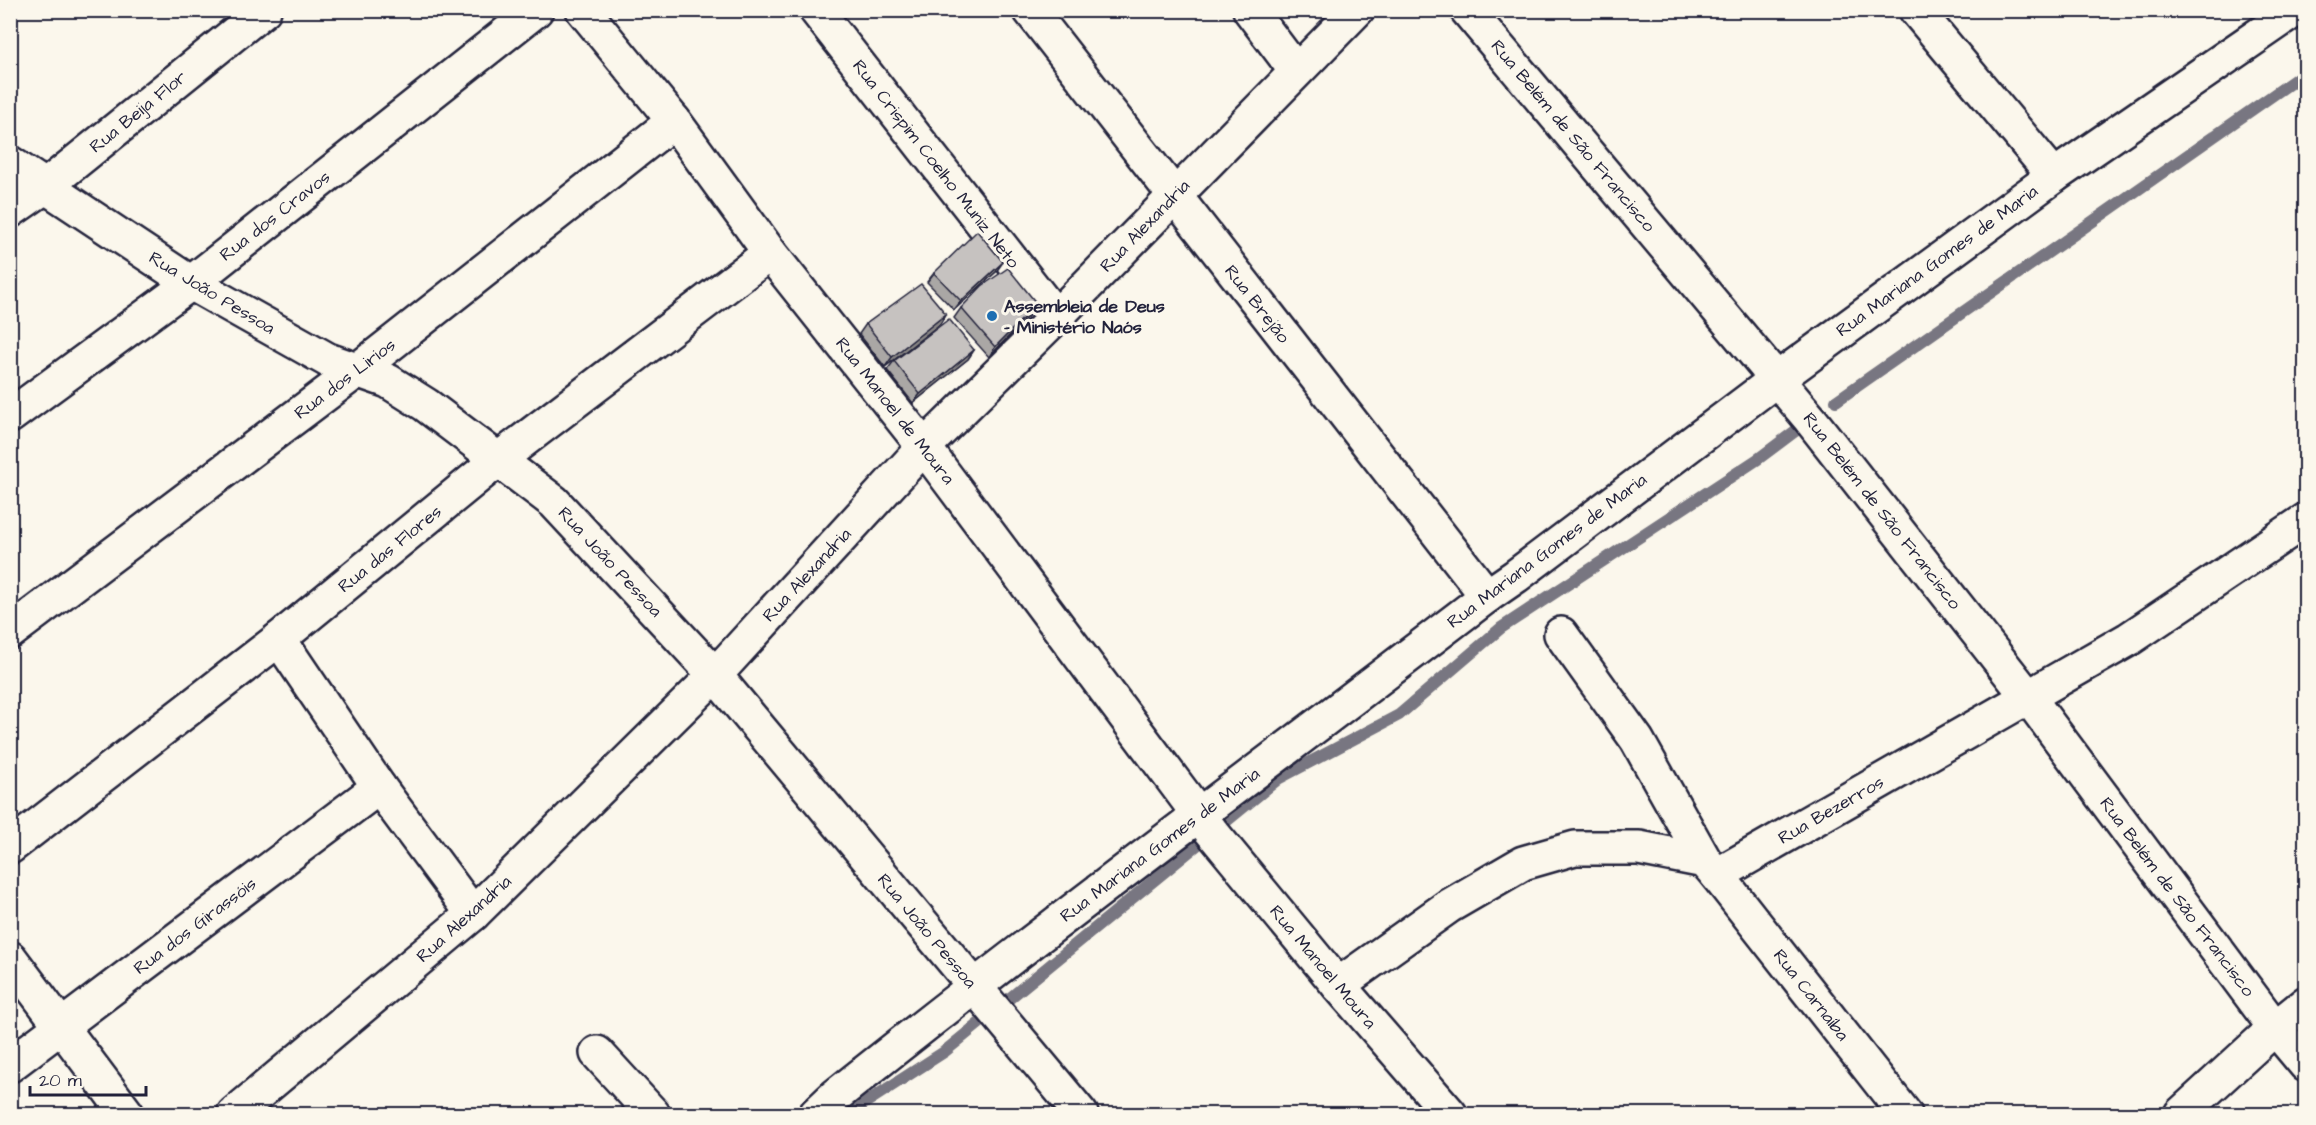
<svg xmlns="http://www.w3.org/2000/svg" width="2316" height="1125" viewBox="0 0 2316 1125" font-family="'Architects Daughter',sans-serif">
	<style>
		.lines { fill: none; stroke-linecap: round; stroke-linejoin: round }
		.stream { stroke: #787681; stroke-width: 12 }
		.minor-casing { stroke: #22223b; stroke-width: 38 }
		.major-casing { stroke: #22223b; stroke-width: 38 }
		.minor { stroke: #fbf7ec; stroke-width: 33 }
		.major { stroke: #fbf7ec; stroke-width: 33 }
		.wall { fill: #aaa7a5; stroke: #22223b; stroke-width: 1.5 }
		.shaded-wall { fill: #8b8886; stroke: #22223b; stroke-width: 1.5 }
		.building { fill: #c6c2c0; stroke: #22223b; stroke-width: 1.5 }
		.poi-dot { fill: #1f6fb2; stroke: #fbf7ec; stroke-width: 2 }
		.labels { text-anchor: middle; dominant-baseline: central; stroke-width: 6; stroke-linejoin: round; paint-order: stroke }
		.street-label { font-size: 18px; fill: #22223b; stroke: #fbf7ec }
		.poi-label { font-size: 18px; font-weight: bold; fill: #22223b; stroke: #fbf7ec; text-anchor: start }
	</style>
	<rect width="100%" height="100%" fill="#fbf7ec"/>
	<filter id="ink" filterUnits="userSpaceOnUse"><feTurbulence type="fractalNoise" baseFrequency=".0167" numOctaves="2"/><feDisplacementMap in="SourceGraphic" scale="12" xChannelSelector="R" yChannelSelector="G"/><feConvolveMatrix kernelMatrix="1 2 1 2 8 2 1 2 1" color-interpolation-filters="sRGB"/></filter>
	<g filter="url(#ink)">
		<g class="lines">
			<!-- stream -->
			<g class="stream">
				<path d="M1836 401 2306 72"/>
				<path d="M848 1114 944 1052 1278 779 1399 715 1501 628 1758 459 1810 420"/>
			</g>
			<!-- minor casing -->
			<g class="minor-casing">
				<g id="minor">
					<path d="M583 10 674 121 770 253 924 447 1211 831 1338 985 1450 1114"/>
					<path d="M816 10 1056 317"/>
					<path d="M1030 10 1487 596"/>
					<path d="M1250 10 1296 71"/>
					<path d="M1467 10 1810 419 2029 698 2275 1028 2306 1065"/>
					<path d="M1916 10 2054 176"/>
					<path d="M10 163 191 283 328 360 388 381 426 405 554 502 715 675 1081 1114"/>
					<path d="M10 211 46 186 264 10"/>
					<path d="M10 416 191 283 536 10"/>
					<path d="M10 632 359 369 674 121"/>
					<path d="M1561 634 1637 740 1705 861"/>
					<path d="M279 639 379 787 473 914"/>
					<path d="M10 847 279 639 499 459 770 253"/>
					<path d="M1717 875 1905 1114"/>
					<path d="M10 958 127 1114"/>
					<path d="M1338 985 1449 906 1523 863 1575 848H1639L1705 861 1717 875 2129 639 2306 520"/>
					<path d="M597 1053 653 1114"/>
					<path d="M10 1065 379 787"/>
					<path d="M234 1114 473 914 715 675 924 447 1056 317 1357 10"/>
					<path d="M816 1114 834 1097C1048 926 1269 763 1487 596L1516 576 1777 379 2054 176 2295 10"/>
				</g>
			</g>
			<!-- major casing -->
			<g class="major-casing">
				<path id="major" d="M2181 1114 2275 1028 2306 1003"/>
			</g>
			<!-- minor -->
			<use href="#minor" class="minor"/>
			<!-- major -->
			<use href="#major" class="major"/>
		</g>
		<!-- wall -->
		<g class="wall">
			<path d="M996 272 954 310 927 282 934 273Z"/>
			<path d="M961 308 1031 313 989 357 954 318Z"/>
			<path d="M946 314 940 324 885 367 859 334 866 324Z"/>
			<path d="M974 350 968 359 913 403 887 370 894 361Z"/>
		</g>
		<!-- shaded-wall -->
		<g class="shaded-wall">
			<path d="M1003 262 996 272 954 310 961 301Z"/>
			<path d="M1037 304 1031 313 989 357 995 347Z"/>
			<path d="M946 314 940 324 885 367 892 357Z"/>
			<path d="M974 350 968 359 913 403 920 394Z"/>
		</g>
		<!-- building -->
		<g class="building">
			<path d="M977 231 1003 262 961 301 934 273Z"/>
			<path d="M1008 268 1037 304 995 347 961 308 982 286Z"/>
			<path d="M921 284 946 314 892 357 866 324Z"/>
			<path d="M949 319 974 350 920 394 894 361Z"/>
		</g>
	</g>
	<!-- markers -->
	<circle class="poi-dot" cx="992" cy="316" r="6"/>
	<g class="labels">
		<!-- street labels -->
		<g class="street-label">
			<text transform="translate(138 112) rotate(-39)">Rua Beija Flor</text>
			<text transform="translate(1573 136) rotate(50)">Rua Belém de São Francisco</text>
			<text transform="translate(936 164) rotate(52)">Rua Crispim Coelho Muniz Neto</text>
			<text transform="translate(275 216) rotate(-38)">Rua dos Cravos</text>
			<text transform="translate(1145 226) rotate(-46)">Rua Alexandria</text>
			<text transform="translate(1937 261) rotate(-36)">Rua Mariana Gomes de Maria</text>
			<text transform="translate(212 293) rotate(31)">Rua João Pessoa</text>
			<text transform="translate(1257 304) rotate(52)">Rua Brejão</text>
			<text transform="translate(345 379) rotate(-37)">Rua dos Lirios</text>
			<text transform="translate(895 411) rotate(52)">Rua Manoel de Moura</text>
			<text transform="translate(1882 511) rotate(52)">Rua Belém de São Francisco</text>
			<text transform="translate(390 549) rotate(-39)">Rua das Flores</text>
			<text transform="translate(1547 551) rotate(-37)">Rua Mariana Gomes de Maria</text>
			<text transform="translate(610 562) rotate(47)">Rua João Pessoa</text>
			<text transform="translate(807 575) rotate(-47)">Rua Alexandria</text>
			<text transform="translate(1831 810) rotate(-30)">Rua Bezerros</text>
			<text transform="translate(1160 845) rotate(-37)">Rua Mariana Gomes de Maria</text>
			<text transform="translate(2177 897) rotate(53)">Rua Belém de São Francisco</text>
			<text transform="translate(464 919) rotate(-42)">Rua Alexandria</text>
			<text transform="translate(195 926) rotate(-37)">Rua dos Girassóis</text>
			<text transform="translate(927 931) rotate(50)">Rua João Pessoa</text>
			<text transform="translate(1323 967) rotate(50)">Rua Manoel Moura</text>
			<text transform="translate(1811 995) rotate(52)">Rua Carnaíba</text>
		</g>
		<!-- poi labels -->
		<g class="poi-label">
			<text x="1004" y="306">Assembleia de Deus<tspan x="1004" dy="21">- Ministério Naós</tspan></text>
		</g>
	</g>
	<!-- margin -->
	<rect width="2316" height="1125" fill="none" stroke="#fbf7ec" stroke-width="36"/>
	<rect x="18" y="18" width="2280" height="1089" fill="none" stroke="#22223b" stroke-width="2" filter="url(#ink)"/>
	<!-- scale -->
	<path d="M30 1086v9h116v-9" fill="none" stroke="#22223b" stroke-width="3"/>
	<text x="39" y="1086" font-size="18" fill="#22223b" stroke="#fbf7ec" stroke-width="4.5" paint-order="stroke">20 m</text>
</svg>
